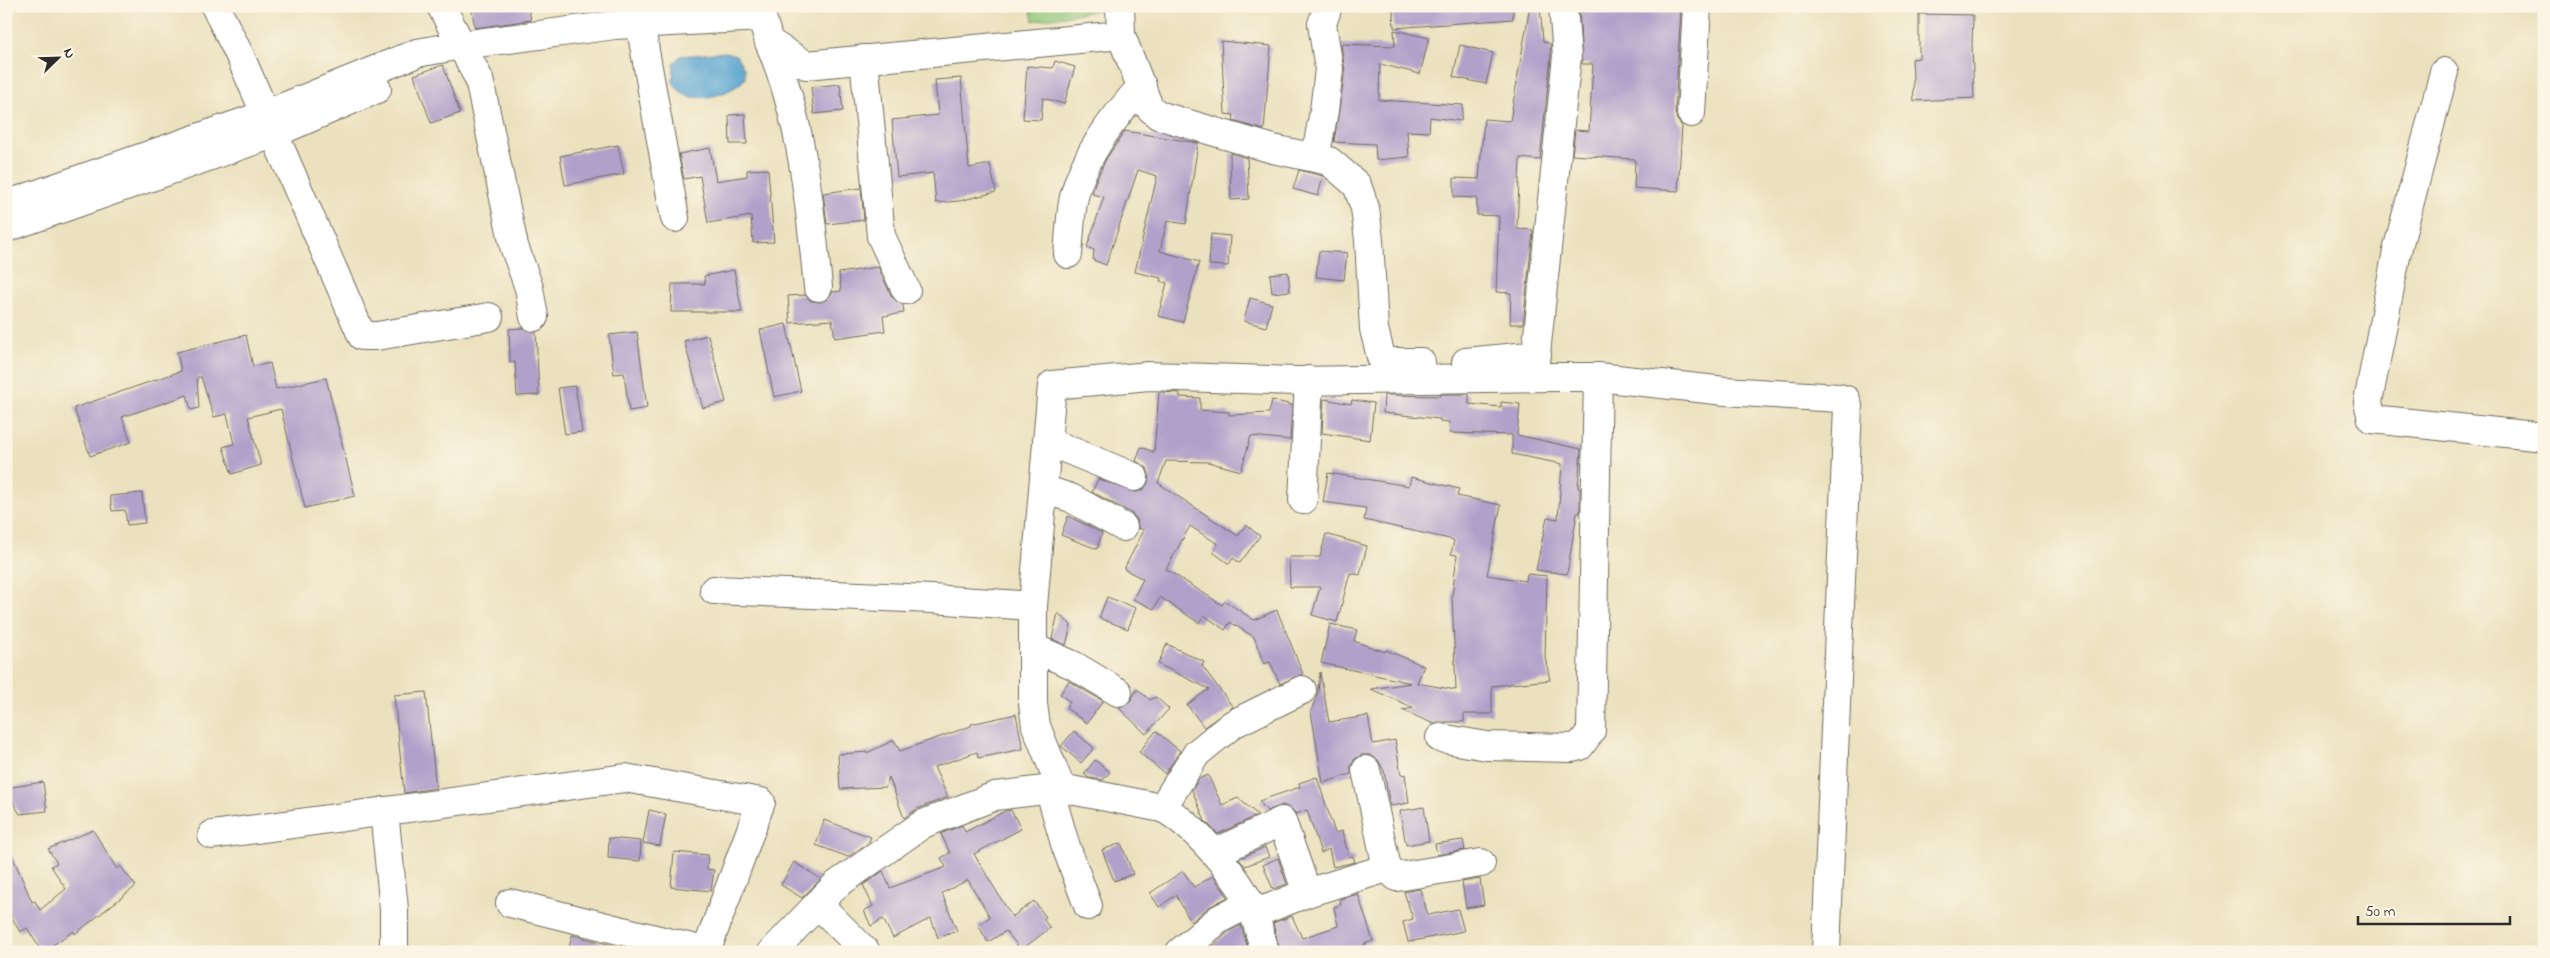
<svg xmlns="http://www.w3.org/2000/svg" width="2550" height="958" viewBox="0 0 2550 958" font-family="'Indie Flower',sans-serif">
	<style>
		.green { fill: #90c779; stroke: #5e7952 }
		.water { fill: #58a4d1; stroke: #42687e }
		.building { fill: #b1a0ca }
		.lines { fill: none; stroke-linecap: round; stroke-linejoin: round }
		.minor-casing { stroke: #6e6b5e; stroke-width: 30 }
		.minor { stroke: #fff; stroke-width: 28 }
	</style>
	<rect width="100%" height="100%" fill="#fcf5e5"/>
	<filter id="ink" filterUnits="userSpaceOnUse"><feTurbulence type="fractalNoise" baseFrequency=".02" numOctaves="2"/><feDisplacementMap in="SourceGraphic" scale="10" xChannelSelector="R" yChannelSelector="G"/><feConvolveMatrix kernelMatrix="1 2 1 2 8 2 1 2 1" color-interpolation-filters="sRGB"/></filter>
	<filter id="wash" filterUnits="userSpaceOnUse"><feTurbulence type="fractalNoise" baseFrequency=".0096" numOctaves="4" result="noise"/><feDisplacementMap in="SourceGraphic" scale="20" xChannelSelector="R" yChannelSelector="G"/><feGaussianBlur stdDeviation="1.12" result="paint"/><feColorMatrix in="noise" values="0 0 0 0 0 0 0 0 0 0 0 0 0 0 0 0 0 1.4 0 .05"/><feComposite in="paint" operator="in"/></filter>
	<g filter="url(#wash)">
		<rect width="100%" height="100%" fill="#ebe1be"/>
		<!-- green -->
		<path class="green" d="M1030 6H1107V9L1033 21Z"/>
		<!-- water -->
		<path class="water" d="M725 52 736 55 745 70V79C733 93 696 106 680 91 677 89 675 85 673 82L674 63 680 56Z"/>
		<g id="blocks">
			<!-- building -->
			<g class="building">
				<path d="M471 6H528L531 20 475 28Z"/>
				<path d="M1444 6H1513V19L1394 28 1393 9Z"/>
				<path d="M1530 6H1540L1543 41 1550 44 1551 56 1540 160 1520 158 1517 229 1533 230 1523 324H1510L1511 293 1496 292 1499 216 1477 215V198L1454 197V178L1479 179 1484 119 1510 121Z"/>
				<path d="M1579 6H1681L1675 112 1677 120 1682 126 1678 191 1634 188 1635 159 1572 155 1575 130 1589 131 1593 64H1582Z"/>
				<path d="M1919 14 1973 15 1972 44 1974 98 1914 101 1912 59 1919 58Z"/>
				<path d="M1394 30 1429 38 1420 74 1380 64 1379 100 1463 105 1461 121 1430 117 1429 132 1407 131 1409 157 1376 160 1375 144 1334 142 1345 71 1341 44 1395 46Z"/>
				<path d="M1221 41 1271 46 1264 130 1233 121 1234 115 1225 114Z"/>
				<path d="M1460 45 1493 53 1486 84 1453 77Z"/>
				<path d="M1055 61 1075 67 1064 104 1043 98 1041 120 1023 119 1027 66 1053 68Z"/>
				<path d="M443 65 460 113 431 123 414 75Z"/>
				<path d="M961 78 969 168 990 164 996 192 959 201 936 203 933 173 897 177 892 120 938 115 935 80Z"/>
				<path d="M840 84 843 111 814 114 811 87Z"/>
				<path d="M745 114 747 144H730L729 115Z"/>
				<path d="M1125 131 1198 143 1186 224 1167 221 1160 251 1199 262 1183 322 1158 316 1167 283 1160 281 1161 278 1135 272 1157 176 1138 170 1106 265 1093 260 1094 250 1087 247 1104 197 1092 194 1095 183 1106 159Z"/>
				<path d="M618 145 624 174 565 185 560 156Z"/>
				<path d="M710 148 716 181 747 176V170L768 169 774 242 753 243 751 216 708 223 700 176 684 179 679 154Z"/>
				<path d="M1230 153 1247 158 1249 199 1231 200Z"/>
				<path d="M1299 170 1323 176 1318 196 1293 189Z"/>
				<path d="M861 188 864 220 827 224 823 193Z"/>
				<path d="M1211 234 1230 236 1228 266 1209 265Z"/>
				<path d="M1319 251 1347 253 1344 280 1316 277Z"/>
				<path d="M878 267 892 297 903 305 904 313 883 316 885 331 835 338 832 320 790 323 788 296 805 295 811 301 820 302 827 299 833 292 841 291 839 273Z"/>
				<path d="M734 270 742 312H671L672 284H705L704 276Z"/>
				<path d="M1288 272 1290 291 1272 293 1270 274Z"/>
				<path d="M1250 298 1272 304 1266 327 1244 321Z"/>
				<path d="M786 324 801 391 774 397 760 330Z"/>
				<path d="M524 328 536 332 539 395 517 396 515 362H510L509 329Z"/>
				<path d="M637 332 647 408 629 411 624 373 614 374 609 335Z"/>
				<path d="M246 335 253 367 270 363 276 389 326 378 355 496 305 508 281 409 248 417 261 465 232 474 223 447 234 444 227 414 214 417 201 377H197L199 408 191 410 187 395 122 417 131 442 90 456 74 408 181 371 177 352Z"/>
				<path d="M708 335 726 402 703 408 684 341Z"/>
				<path d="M575 386 582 432 565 434 558 388Z"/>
				<path d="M1159 392 1180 393V397L1200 398V410L1229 412V415L1269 413 1272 400 1292 405 1290 440 1251 436 1241 471 1208 462 1166 461 1158 483 1238 536 1246 525 1260 536 1240 563 1233 558 1229 564 1213 552 1218 544 1190 526 1166 569 1222 605 1225 601 1254 620 1277 610 1303 674 1280 684 1270 662 1264 664 1254 637 1230 622 1225 630 1204 615 1199 623 1160 597 1154 609 1133 599 1143 579 1124 569 1144 530 1138 528 1137 519 1131 513 1092 492 1098 479 1136 492 1143 490 1148 483 1149 475 1147 468 1136 461 1141 447 1154 452Z"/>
				<path d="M1441 394H1469V404L1501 407V402L1520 404 1517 435 1581 449 1578 488H1580V513H1577L1567 574 1536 570 1547 517 1558 519 1562 464 1512 454V435L1450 433 1449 422 1440 421V419L1383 413 1384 395 1441 396Z"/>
				<path d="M1324 399 1351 404 1352 400 1374 403 1370 440 1322 433Z"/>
				<path d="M1328 473 1409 486 1411 477 1459 489 1457 496 1501 505 1487 575 1526 581 1527 574 1547 576 1545 657 1550 680 1492 686V714H1464V722H1437L1434 724 1402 710 1414 708 1371 689 1411 683 1321 663 1330 624 1357 630 1354 641 1385 652 1386 650 1424 666 1417 683 1456 690 1452 596 1457 555 1451 554 1454 540 1364 520 1366 508 1323 502Z"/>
				<path d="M142 493 145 523 127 525 125 510 112 511 110 496Z"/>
				<path d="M1068 516 1102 533 1097 549 1061 535Z"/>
				<path d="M1326 534 1367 546 1360 575 1350 573 1337 622 1312 615 1320 587H1290L1289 557H1320Z"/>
				<path d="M1107 597 1136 608 1128 629 1099 618Z"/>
				<path d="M1058 613 1071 625 1066 645 1052 639Z"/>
				<path d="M1167 644 1204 662 1202 666 1233 707 1204 727 1187 705 1209 689 1158 664Z"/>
				<path d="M1320 672 1329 722 1368 716 1373 744 1395 740 1401 775 1405 774 1409 803 1390 806 1384 771 1378 760 1370 755H1362L1355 759 1351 766V774L1323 783 1311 712 1318 692Z"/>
				<path d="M1069 681 1103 701 1087 723 1066 708 1070 702 1060 694Z"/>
				<path d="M1137 689 1150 700 1156 697 1169 709 1146 734 1119 708 1131 700Z"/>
				<path d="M426 692 436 788 404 793 394 695Z"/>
				<path d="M1016 714 1023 749 978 758 977 752 934 767 948 797 917 809 904 818 889 777 886 787 840 789 838 754 869 752 894 740 900 751 971 726V724Z"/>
				<path d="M1074 731 1094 748 1081 763 1061 746Z"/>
				<path d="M1156 731 1180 751 1165 774 1139 752Z"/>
				<path d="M1095 760 1110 772 1103 780 1089 778 1084 774Z"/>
				<path d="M1208 775 1222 805 1238 798 1258 815 1218 834 1205 821 1192 790 1199 779Z"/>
				<path d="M1317 777 1335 833 1342 831 1349 857 1353 856 1355 862 1333 867 1329 849 1321 853 1307 810 1296 814 1291 809 1283 805 1267 811 1259 801 1300 787 1299 783Z"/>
				<path d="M43 782 47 811 20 814 6 792V788Z"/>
				<path d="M1424 807 1429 841 1406 845 1400 811Z"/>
				<path d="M649 810 666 814 660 846 643 843Z"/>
				<path d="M1011 810 1021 829 974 854 1012 917 1034 901 1046 917 1043 919 1050 928 1021 950 1006 931 988 942 978 925 990 917 968 880 942 893 957 931 938 938 931 918 893 938 883 919 871 926 864 911 873 906 863 885 883 871 890 888 946 867 941 858 950 853 941 834 962 825 965 832 1005 811Z"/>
				<path d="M824 820 871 837 868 843 848 857 816 845Z"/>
				<path d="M93 830 117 869 120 866 136 886 75 934 74 931 42 952 27 928 20 932 6 907V841L32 902 35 901 40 910 66 889 51 866 57 863 48 849Z"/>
				<path d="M609 838 641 841 640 861 608 858Z"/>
				<path d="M1463 840 1465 850 1437 855 1435 844Z"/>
				<path d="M1121 843 1133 874 1114 881 1102 850Z"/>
				<path d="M1265 847 1269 857 1245 866 1239 859Z"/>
				<path d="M674 852 708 855 707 869 714 870 711 891 671 887Z"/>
				<path d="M1278 858 1287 884 1273 889 1263 865Z"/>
				<path d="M794 862 821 879 802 898 781 885Z"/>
				<path d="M1183 871 1194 887 1213 876 1228 897 1209 907 1191 922 1176 895 1159 907 1150 893Z"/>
				<path d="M1480 879 1484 905 1466 908 1462 882Z"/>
				<path d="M1420 889 1428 915 1458 909 1464 931 1408 942 1403 922 1413 919 1404 892Z"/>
				<path d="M1358 894 1373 941 1364 944 1366 952H1280L1273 923 1292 916 1302 938 1338 926 1334 907 1341 905 1340 899Z"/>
				<path d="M1241 925 1249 952H1207L1228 932Z"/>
				<path d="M572 935 616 946 615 952H568Z"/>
			</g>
		</g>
	</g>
	<g filter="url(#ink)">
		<use href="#blocks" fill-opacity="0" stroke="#6e6b5e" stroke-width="1"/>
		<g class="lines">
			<!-- minor casing -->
			<g class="minor-casing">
				<g id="minor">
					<path d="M215 6 241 58 362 336H377L489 317"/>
					<path d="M441 6 479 79 514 246 529 288 534 317"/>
					<path d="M640 23 675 218"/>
					<path d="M1121 35 1149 107 1158 115 1273 149 1329 161 1357 185 1365 208 1369 240 1374 329 1381 357 1388 362H1421"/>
					<path d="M769 42C802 118 810 205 818 287"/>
					<path d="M864 59 881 236 906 290"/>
					<path d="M2444 72 2397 251 2368 402 2372 419 2544 437"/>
					<path d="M1691 113 1697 6"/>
					<path d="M1310 156 1318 143 1324 111 1329 69 1322 24 1328 6"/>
					<path d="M6 205 264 115 417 53 462 45 615 25 762 17 769 42 806 65 1121 35 1120 6"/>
					<path d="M6 228 273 134 377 89"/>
					<path d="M1068 254C1070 235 1070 215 1074 197 1084 155 1114 117 1142 86"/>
					<path d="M1466 362 1537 355"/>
					<path d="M1534 373 1567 56 1563 6"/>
					<path d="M1047 441 1134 477"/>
					<path d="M1043 489 1071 498 1123 527"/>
					<path d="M1303 500 1309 380"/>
					<path d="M714 590 932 599 1033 606"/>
					<path d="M1034 648 1073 665 1118 692"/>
					<path d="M1440 738 1487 746 1571 748 1580 746 1591 731 1598 377"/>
					<path d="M1049 788 1065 844 1088 906"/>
					<path d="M1061 788 1036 726 1033 704V606L1052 385 1149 376 1297 381 1554 377H1598L1725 391 1839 398 1846 400 1848 406 1826 952"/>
					<path d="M1162 808 1197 753 1233 724 1302 690"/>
					<path d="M384 811 394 909V952"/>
					<path d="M212 835 625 778 761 802 706 952"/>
					<path d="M1215 853 1282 821 1307 893"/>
					<path d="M1387 868 1397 877 1481 863"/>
					<path d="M510 903 708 952"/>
					<path d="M818 904 866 952"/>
					<path d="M1254 914 1307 893 1387 868 1366 770"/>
					<path d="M772 952 836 885 923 824 995 796 1061 788 1162 808C1191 822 1236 874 1250 904 1257 918 1260 936 1265 952"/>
					<path d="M1180 952 1219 919 1250 903"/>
				</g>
			</g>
			<!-- minor -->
			<use href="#minor" class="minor"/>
		</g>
	</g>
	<!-- margin -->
	<rect width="2550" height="958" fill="none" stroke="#fcf5e5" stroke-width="25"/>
	<!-- north arrow -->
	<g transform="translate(58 58) rotate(67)" stroke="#fcf5e5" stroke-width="4" paint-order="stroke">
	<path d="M0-4L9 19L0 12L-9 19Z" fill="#2b2b2b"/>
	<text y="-8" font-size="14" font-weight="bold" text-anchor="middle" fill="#2b2b2b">N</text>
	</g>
	<!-- scale -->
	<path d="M2358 916v8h152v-8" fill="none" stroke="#2b2b2b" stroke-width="2.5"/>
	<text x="2365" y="916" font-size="15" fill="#2b2b2b" stroke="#fcf5e5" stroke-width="4" paint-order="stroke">50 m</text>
</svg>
